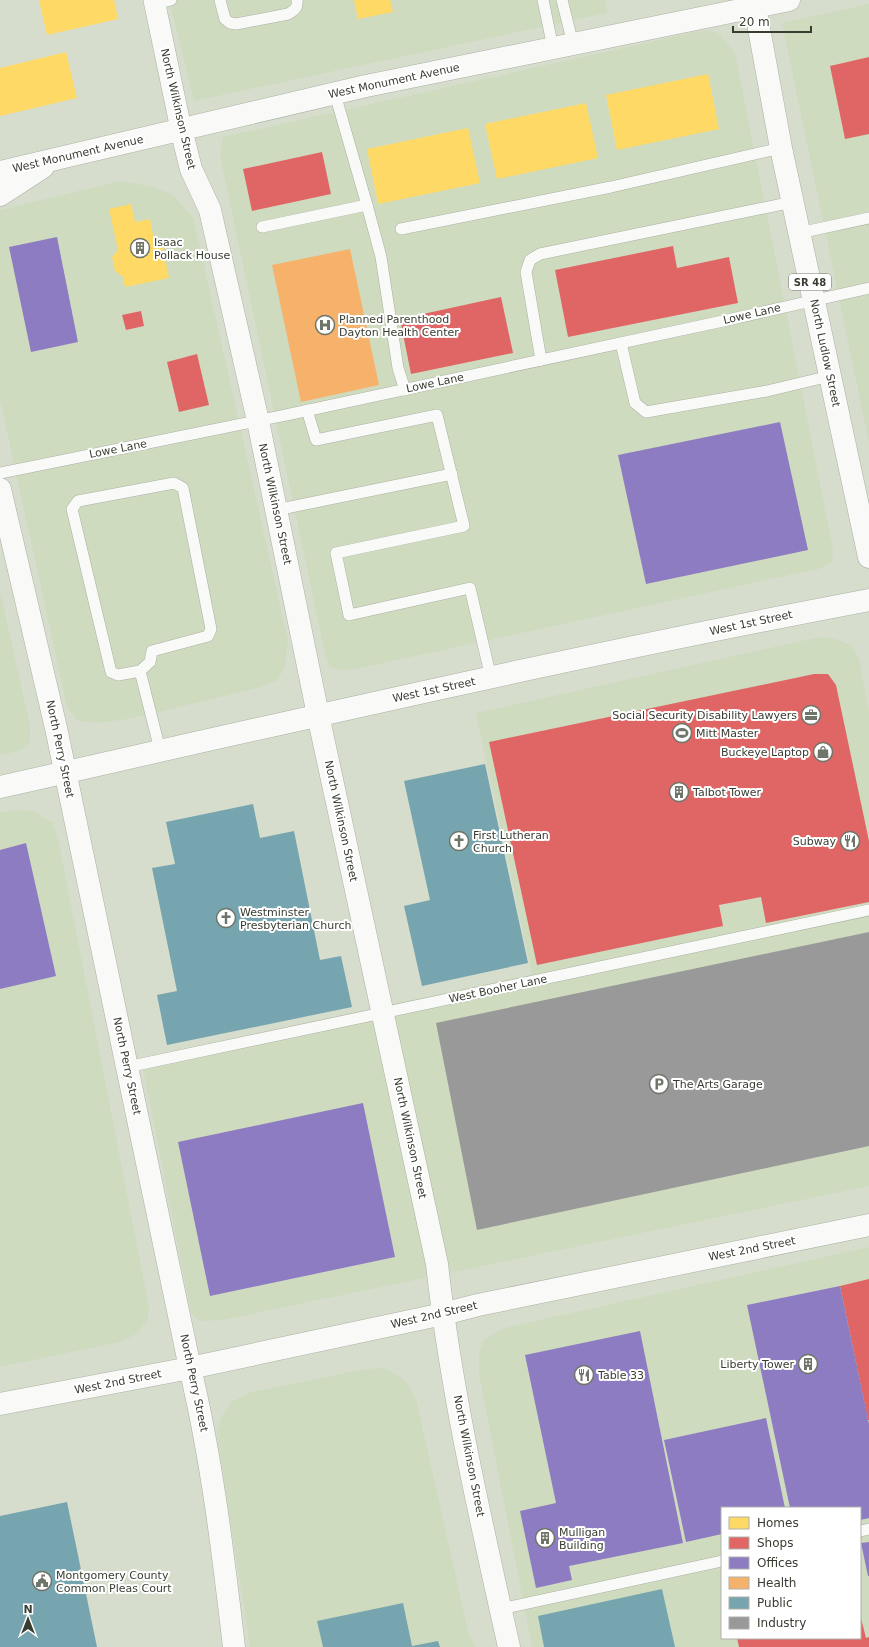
<svg xmlns="http://www.w3.org/2000/svg" width="869" height="1647" viewBox="0 0 869 1647" font-family="'DejaVu Sans',sans-serif">
	<style>
		.built { fill: #cfdbbf; fill-rule: evenodd }
		.homes { fill: #ffd966 }
		.shops { fill: #e06666 }
		.offices { fill: #8e7cc3 }
		.health { fill: #f6b26b }
		.public { fill: #76a5af }
		.industry { fill: #999 }
		.lines { fill: none; stroke-linecap: round; stroke-linejoin: round }
		.lane-casing { stroke: #abb0a3; stroke-width: 12 }
		.street-casing { stroke: #abb0a3; stroke-width: 22 }
		.secondary-casing { stroke: #abb0a3; stroke-width: 23 }
		.primary-casing { stroke: #abb0a3; stroke-width: 23 }
		.lane { stroke: #f9faf8; stroke-width: 11 }
		.street { stroke: #f9faf8; stroke-width: 21 }
		.secondary { stroke: #f9faf8; stroke-width: 22 }
		.primary { stroke: #f9faf8; stroke-width: 22 }
		.labels { text-anchor: middle; dominant-baseline: central; stroke-width: 4; stroke-linejoin: round; paint-order: stroke }
		.shield { fill: #fff; stroke: #74776f; stroke-width: 1 }
		.shield-label { font-size: 10px; font-weight: bold; fill: #383d31 }
		.street-label { font-size: 11px; fill: #383d31; stroke: #fff }
		.poi-label { font-size: 11px; fill: #383d31; stroke: #fff; text-anchor: start }
	</style>
	<rect width="100%" height="100%" fill="#d6ddcd"/>
	<!-- built -->
	<g class="built">
		<path d="M169 0H605L607 13 194 101Z"/>
		<path d="M869 4V443L782 23Z"/>
		<path d="M708 31 718 33 735 53 833 549 832 562 822 568 355 669 339 670 329 666 325 654 220 156 223 137 695 32Z"/>
		<path d="M120 181 149 186 172 194 193 217 288 641 285 665 278 680 261 687 134 718 100 723 78 721 67 707 0 400V210Z"/>
		<path d="M0 591 30 726V742L19 751 0 755Z"/>
		<path d="M820 637 836 639 852 646 859 659 869 712V1186L222 1320 199 1321 191 1313 141 1058 532 974 476 713Z"/>
		<path d="M13 810 33 811 53 823 59 844 149 1307 147 1321 136 1334 120 1342 0 1367V813Z"/>
		<path d="M869 1247V1647H532L479 1374V1353L484 1340 504 1328ZM722 1508H860V1638H722Z"/>
		<path d="M384 1368 405 1380 416 1399 469 1636 477 1647H250L217 1433 222 1416 231 1402 251 1392 366 1369Z"/>
	</g>
	<!-- homes -->
	<g class="homes">
		<path d="M39 0H114L118 19 47 35Z"/>
		<path d="M354 0H390L393 12 358 19Z"/>
		<path d="M66 52 77 98 0 116V68Z"/>
		<path d="M708 74 719 129 617 150 606 95Z"/>
		<path d="M586 103 598 158 497 179 485 124Z"/>
		<path d="M468 128 480 183 378 204 367 149Z"/>
		<path d="M131 204 135 222 150 219 155 245 162 244 169 278 125 287 123 277 115 271 112 257 118 250 109 209Z"/>
	</g>
	<!-- shops -->
	<g class="shops">
		<path d="M869 57V134L845 139 830 66Z"/>
		<path d="M322 152 331 194 252 211 243 169Z"/>
		<path d="M673 246 677 268 729 257 738 303 568 337 555 270Z"/>
		<path d="M501 297 513 353 411 374 400 319Z"/>
		<path d="M141 311 144 326 126 330 122 315Z"/>
		<path d="M197 354 209 405 179 412 167 362Z"/>
		<path d="M814 674H828L836 685 869 841V902L766 923 761 897 719 905 723 926 537 965 489 742Z"/>
		<path d="M869 1279V1420H868L840 1286Z"/>
		<path d="M860 1614 866 1638 869 1637V1647H739L737 1638H860Z"/>
	</g>
	<!-- offices -->
	<g class="offices">
		<path d="M57 237 78 342 31 352 9 247Z"/>
		<path d="M780 422 808 550 646 584 618 455Z"/>
		<path d="M26 843 56 976 0 989V850Z"/>
		<path d="M363 1103 395 1257 210 1296 178 1142Z"/>
		<path d="M840 1286 869 1424V1518L860 1520V1508H790L747 1305Z"/>
		<path d="M640 1331 683 1543 569 1566 572 1580 536 1588 520 1511 556 1503 525 1355Z"/>
		<path d="M766 1418 785 1508H722V1534L686 1542 664 1440Z"/>
		<path d="M869 1542V1576H868L861 1543Z"/>
	</g>
	<!-- health -->
	<path class="health" d="M350 249 379 385 301 402 272 265Z"/>
	<!-- public -->
	<g class="public">
		<path d="M485 764 528 963 422 986 404 906 430 900 404 781Z"/>
		<path d="M253 804 260 838 294 831 320 960 341 956 352 1007 167 1045 157 995 177 991 152 868 175 864 166 822Z"/>
		<path d="M67 1502 97 1647H0V1516Z"/>
		<path d="M662 1589 675 1647H544L538 1616Z"/>
		<path d="M403 1603 412 1646 438 1641 440 1647H323L317 1621Z"/>
	</g>
	<!-- industry -->
	<path class="industry" d="M869 932V1146L477 1230 436 1023Z"/>
	<g class="lines">
		<!-- lane casing -->
		<g class="lane-casing">
			<g id="lane">
				<path d="M220 0 225 19 230 23 236 24 288 14C295 10 298 8 297 0"/>
				<path d="M543 0 553 48"/>
				<path d="M562 0 573 44"/>
				<path d="M155 4 171 0"/>
				<path d="M335 94 367 205 381 257 398 368 405 390"/>
				<path d="M262 227 367 205"/>
				<path d="M401 229 611 187 781 148"/>
				<path d="M799 233 869 218"/>
				<path d="M621 343 635 403 646 412 767 391 830 376"/>
				<path d="M541 360 526 272 530 260 540 254 793 202"/>
				<path d="M307 410 316 440 437 415 464 526 336 553 349 615 470 588 491 678"/>
				<path d="M0 473 286 415 723 321 869 288"/>
				<path d="M276 510 452 474"/>
				<path d="M140 671 150 662 152 651 208 636 211 629 183 488 174 483 78 501 72 509 111 672 118 675 140 671 160 750"/>
				<path d="M127 1067 869 910"/>
				<path d="M860 1531 869 1529"/>
				<path d="M501 1609 722 1561"/>
			</g>
		</g>
		<!-- street casing -->
		<g class="street-casing">
			<path id="street" d="M154 0 181 129"/>
		</g>
		<!-- secondary casing -->
		<g class="secondary-casing">
			<g id="secondary">
				<path d="M181 129 191 169 210 210 258 421 318 715 437 1264C451 1393 481 1521 509 1647"/>
				<path d="M0 172 366 86 755 7"/>
				<path d="M0 195 43 167"/>
				<path d="M0 489 56 728 190 1368C212 1460 223 1553 234 1647"/>
				<path d="M0 787C289 722 578 655 869 600"/>
				<path d="M0 1404 190 1368 443 1314 478 1305 869 1225"/>
			</g>
		</g>
		<!-- primary casing -->
		<g class="primary-casing">
			<path id="primary" d="M789 0 755 7 781 148 869 557"/>
		</g>
		<!-- lane -->
		<use href="#lane" class="lane"/>
		<!-- street -->
		<use href="#street" class="street"/>
		<!-- secondary -->
		<use href="#secondary" class="secondary"/>
		<!-- primary -->
		<use href="#primary" class="primary"/>
	</g>
	<!-- icons -->
	<defs>
		<g id="building-ring" transform="scale(1)"><circle r="9.5" fill="#fff" stroke="#6f7568" stroke-width="1.5"/><path d="M-4-6H4V6H1V3H-1V6H-4ZM-2.5-4.3h1.7v1.8h-1.7ZM.8-4.3h1.7v1.8H.8ZM-2.5-1h1.7V.8h-1.7ZM.8-1h1.7V.8H.8Z" fill="#6f7568"/></g>
		<g id="hospital-ring" transform="scale(1)"><circle r="9.5" fill="#fff" stroke="#6f7568" stroke-width="1.5"/><path d="M-5-5h3v3.5h4V-5h3V5h-3V1.5h-4V5h-3Z" fill="#6f7568"/></g>
		<g id="office-ring" transform="scale(1)"><circle r="9.5" fill="#fff" stroke="#6f7568" stroke-width="1.5"/><path d="M-6-3h4V-5.5h4V-3h4V5H-6ZM-1-4.5V-3h2v-1.5ZM-6 0V1H6V0Z" fill="#6f7568"/></g>
		<g id="stadium-ring" transform="scale(1)"><circle r="9.5" fill="#fff" stroke="#6f7568" stroke-width="1.5"/><path d="M0-5a6.5 5 0 1 0 0 10a6.5 5 0 1 0 0-10ZM-3.5-1.8h7v3.6h-7Z" fill="#6f7568"/></g>
		<g id="shop-ring" transform="scale(1)"><circle r="9.5" fill="#fff" stroke="#6f7568" stroke-width="1.5"/><path d="M-5-2.5h2.3a2.7 3.5 0 0 1 5.4 0H5L5.5 6h-11ZM-1.5-2.5h3a1.5 2.3 0 0 0-3 0Z" fill="#6f7568"/></g>
		<g id="church-ring" transform="scale(1)"><circle r="9.5" fill="#fff" stroke="#6f7568" stroke-width="1.5"/><path d="M-1.2-6h2.4v3.5h3.3v2.4h-3.3V6h-2.4V-.1h-3.3v-2.4h3.3Z" fill="#6f7568"/></g>
		<g id="restaurant-ring" transform="scale(1)"><circle r="9.5" fill="#fff" stroke="#6f7568" stroke-width="1.5"/><path d="M-5-6h1v4h1v-4h1v4h1v-4h1v5L-1.5 .5V6h-2V.5L-5-1ZM5-6V6H3V1.5H1.5Q1.5-4 5-6Z" fill="#6f7568"/></g>
		<g id="parking-ring" transform="scale(1)"><circle r="9.5" fill="#fff" stroke="#6f7568" stroke-width="1.5"/><path d="M-3.5-5.5H1a3.5 3.5 0 0 1 0 7H-1V5.5H-3.5ZM-1-3.4V-.6H.8a1.4 1.4 0 0 0 0-2.8Z" fill="#6f7568"/></g>
		<g id="civic-ring" transform="scale(1)"><circle r="9.5" fill="#fff" stroke="#6f7568" stroke-width="1.5"/><path d="M-.6-6.5H3V-4.5H.6V-3L4-1V1h2V6H-6V1h2V-1L-.6-3ZM-1.2 2.5V6h2.4V2.5Z" fill="#6f7568"/></g>
	</defs>
	<g fill-rule="evenodd">
		<use href="#building-ring" x="140" y="248"/>
		<use href="#hospital-ring" x="325" y="325"/>
		<use href="#office-ring" x="811" y="715"/>
		<use href="#stadium-ring" x="682" y="733"/>
		<use href="#shop-ring" x="823" y="752"/>
		<use href="#building-ring" x="679" y="792"/>
		<use href="#church-ring" x="459" y="841"/>
		<use href="#restaurant-ring" x="850" y="841"/>
		<use href="#church-ring" x="226" y="918"/>
		<use href="#parking-ring" x="659" y="1084"/>
		<use href="#building-ring" x="808" y="1364"/>
		<use href="#restaurant-ring" x="584" y="1375"/>
		<use href="#building-ring" x="545" y="1538"/>
		<use href="#civic-ring" x="42" y="1581"/>
	</g>
	<g class="labels">
		<!-- shield labels -->
		<rect class="shield" x="789" y="274" width="42" height="16" rx="3"/>
		<g class="shield-label">
			<text x="810" y="282">SR 48</text>
		</g>
		<!-- street labels -->
		<g class="street-label">
			<text transform="translate(394 81) rotate(-12)">West Monument Avenue</text>
			<text transform="translate(178 109) rotate(77)">North Wilkinson Street</text>
			<text transform="translate(78 154) rotate(-13)">West Monument Avenue</text>
			<text transform="translate(752 314) rotate(-13)">Lowe Lane</text>
			<text transform="translate(825 353) rotate(78)">North Ludlow Street</text>
			<text transform="translate(435 383) rotate(-12)">Lowe Lane</text>
			<text transform="translate(118 449) rotate(-11)">Lowe Lane</text>
			<text transform="translate(275 504) rotate(78)">North Wilkinson Street</text>
			<text transform="translate(751 623) rotate(-12)">West 1st Street</text>
			<text transform="translate(434 690) rotate(-12)">West 1st Street</text>
			<text transform="translate(60 749) rotate(78)">North Perry Street</text>
			<text transform="translate(341 821) rotate(78)">North Wilkinson Street</text>
			<text transform="translate(498 989) rotate(-12)">West Booher Lane</text>
			<text transform="translate(127 1066) rotate(78)">North Perry Street</text>
			<text transform="translate(410 1138) rotate(78)">North Wilkinson Street</text>
			<text transform="translate(752 1249) rotate(-11)">West 2nd Street</text>
			<text transform="translate(434 1315) rotate(-13)">West 2nd Street</text>
			<text transform="translate(118 1382) rotate(-11)">West 2nd Street</text>
			<text transform="translate(194 1383) rotate(78)">North Perry Street</text>
			<text transform="translate(469 1456) rotate(79)">North Wilkinson Street</text>
		</g>
		<!-- poi labels -->
		<g class="poi-label">
			<text x="154" y="242">Isaac<tspan x="154" dy="13">Pollack House</tspan></text>
			<text x="339" y="319">Planned Parenthood<tspan x="339" dy="13">Dayton Health Center</tspan></text>
			<text x="797" y="715" text-anchor="end">Social Security Disability Lawyers</text>
			<text x="696" y="733">Mitt Master</text>
			<text x="809" y="752" text-anchor="end">Buckeye Laptop</text>
			<text x="693" y="792">Talbot Tower</text>
			<text x="473" y="835">First Lutheran<tspan x="473" dy="13">Church</tspan></text>
			<text x="836" y="841" text-anchor="end">Subway</text>
			<text x="240" y="912">Westminster<tspan x="240" dy="13">Presbyterian Church</tspan></text>
			<text x="673" y="1084">The Arts Garage</text>
			<text x="794" y="1364" text-anchor="end">Liberty Tower</text>
			<text x="598" y="1375">Table 33</text>
			<text x="559" y="1532">Mulligan<tspan x="559" dy="13">Building</tspan></text>
			<text x="56" y="1575">Montgomery County<tspan x="56" dy="13">Common Pleas Court</tspan></text>
		</g>
	</g>
	<!-- legend -->
	<rect x="721" y="1507" width="140" height="132" fill="#ffffff" stroke="#afb1ad"/>
	<rect x="729" y="1517" width="20" height="12" fill="#ffd966" stroke="#afb1ad"/>
	<text x="757" y="1527" font-size="12" fill="#383d31">Homes</text>
	<rect x="729" y="1537" width="20" height="12" fill="#e06666" stroke="#afb1ad"/>
	<text x="757" y="1547" font-size="12" fill="#383d31">Shops</text>
	<rect x="729" y="1557" width="20" height="12" fill="#8e7cc3" stroke="#afb1ad"/>
	<text x="757" y="1567" font-size="12" fill="#383d31">Offices</text>
	<rect x="729" y="1577" width="20" height="12" fill="#f6b26b" stroke="#afb1ad"/>
	<text x="757" y="1587" font-size="12" fill="#383d31">Health</text>
	<rect x="729" y="1597" width="20" height="12" fill="#76a5af" stroke="#afb1ad"/>
	<text x="757" y="1607" font-size="12" fill="#383d31">Public</text>
	<rect x="729" y="1617" width="20" height="12" fill="#999999" stroke="#afb1ad"/>
	<text x="757" y="1627" font-size="12" fill="#383d31">Industry</text>
	<!-- north arrow -->
	<g transform="translate(28 1619)" stroke="#ffffff" stroke-width="3" paint-order="stroke">
	<path d="M0-3L7 15L0 10L-7 15Z" fill="#383d31"/>
	<text y="-6" font-size="11" font-weight="bold" text-anchor="middle" fill="#383d31">N</text>
	</g>
	<!-- scale -->
	<path d="M733 26v6h78v-6" fill="none" stroke="#383d31" stroke-width="2"/>
	<text x="739" y="26" font-size="12" fill="#383d31" stroke="#ffffff" stroke-width="3" paint-order="stroke">20 m</text>
</svg>
